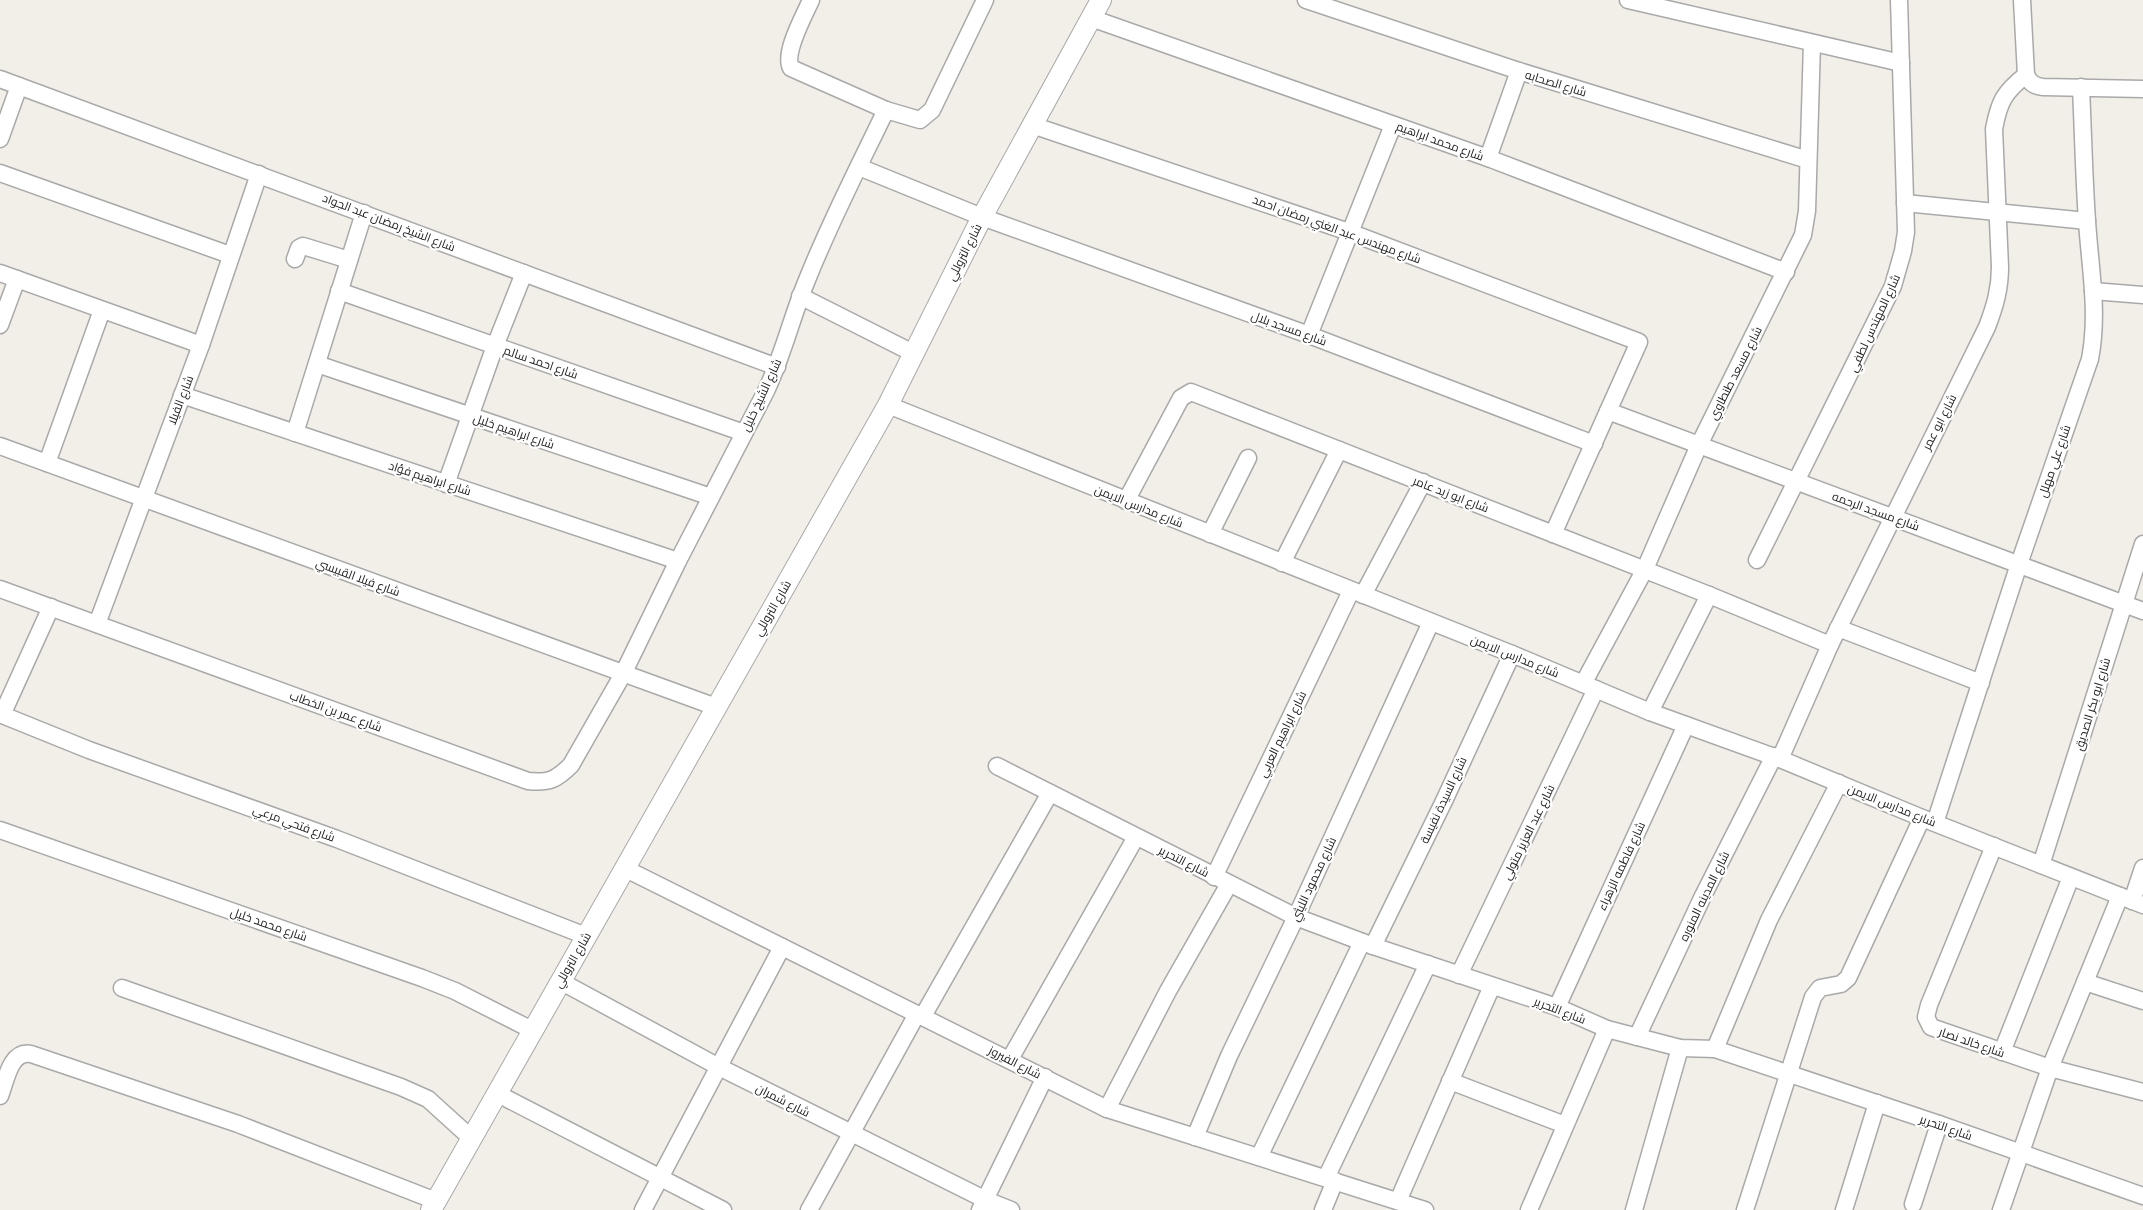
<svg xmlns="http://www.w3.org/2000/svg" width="2143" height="1210" viewBox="0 0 2143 1210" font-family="'Titillium Web',Cairo,sans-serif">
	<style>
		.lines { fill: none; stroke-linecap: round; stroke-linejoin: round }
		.minor-casing { stroke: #a9a9a9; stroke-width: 19 }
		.tertiary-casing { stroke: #a9a9a9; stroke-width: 22 }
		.minor { stroke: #fff; stroke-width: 16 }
		.tertiary { stroke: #fff; stroke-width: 20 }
		.labels { text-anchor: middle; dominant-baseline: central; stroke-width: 4.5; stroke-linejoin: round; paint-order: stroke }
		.street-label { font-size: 12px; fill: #222; stroke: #fff }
	</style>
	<rect width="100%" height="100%" fill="#f2efe9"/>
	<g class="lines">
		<!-- minor casing -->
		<g class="minor-casing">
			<g id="minor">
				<path d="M811 0C804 16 783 53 791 68L886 110 920 120 932 110 985 0"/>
				<path d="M1306 0 1519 71 1808 160"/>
				<path d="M1628 0 1901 63"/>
				<path d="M2022 0 2026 75C2030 83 2034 86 2043 87L2143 89"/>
				<path d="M1091 18 1488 158 1786 272"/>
				<path d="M0 79 777 367"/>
				<path d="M1032 125 1349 232 1639 342 1553 534"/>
				<path d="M0 139 19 86"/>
				<path d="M1488 158 1519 71"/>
				<path d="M859 167 982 217 1309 335 1594 444"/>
				<path d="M0 173 230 255"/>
				<path d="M1905 203 2087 221"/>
				<path d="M295 259 299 248 303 246 349 260"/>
				<path d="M0 273 201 345"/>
				<path d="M339 291 744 433"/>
				<path d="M2093 291 2143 295"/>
				<path d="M800 296 913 353"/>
				<path d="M0 325 17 279"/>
				<path d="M1309 335 1393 125"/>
				<path d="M317 364 711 497"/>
				<path d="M182 395 678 561"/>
				<path d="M888 405 1512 654 1650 712 1780 759 1922 818 2143 905"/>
				<path d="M1608 411 2143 611"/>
				<path d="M295 433 364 213"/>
				<path d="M0 446 716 707"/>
				<path d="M47 463 102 310"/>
				<path d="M446 484 495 346 524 273"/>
				<path d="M1126 501 1181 398 1191 392 1709 595 1830 645"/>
				<path d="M1210 534 1248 458"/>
				<path d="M1757 560 1893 286 1903 251 1906 232 1899 0"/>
				<path d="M1282 563 1339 450"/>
				<path d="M0 589 528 781C549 783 556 780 571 765L623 674 678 561 766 391C783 355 792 316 807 280 830 222 859 166 886 110"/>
				<path d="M1363 595 1423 482"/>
				<path d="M97 624 201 345 259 174"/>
				<path d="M1838 628 1981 683"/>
				<path d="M1583 684 1645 569 1699 445 1803 235 1807 211 1812 43"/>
				<path d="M1650 712 1709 595"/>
				<path d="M0 714 89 750 337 839 586 936"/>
				<path d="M2 715 51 607"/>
				<path d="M1780 759 1830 645 1987 327C1995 306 2000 289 2000 267L1994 129C1999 102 2004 92 2026 75"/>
				<path d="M997 766 1296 917 1373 946 1557 1007 1607 1029 1680 1048 1715 1049 1939 1124 2143 1196"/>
				<path d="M1935 823 2019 564 2090 359C2099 313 2090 268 2087 221 2084 177 2083 132 2081 87"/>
				<path d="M0 830 422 978 455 991 532 1030"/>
				<path d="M1994 846 1929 1005 1926 1017 1931 1027 2050 1068 2143 1092"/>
				<path d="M2041 865 2143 544"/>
				<path d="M624 868 1107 1109 1425 1210"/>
				<path d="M1214 877 1351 591"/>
				<path d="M2132 901 2143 868"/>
				<path d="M1373 946 1444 801 1512 654"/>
				<path d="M1459 975 1596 689"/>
				<path d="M560 981 719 1067 986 1200 1011 1210"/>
				<path d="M2085 982 2143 1001"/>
				<path d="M122 988 401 1087 428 1099 471 1138"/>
				<path d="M1557 1007 1686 725"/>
				<path d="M923 1016 1050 793"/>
				<path d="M1637 1037 1703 896 1774 756"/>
				<path d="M1715 1049 1769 920 1839 783"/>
				<path d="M2002 1052 2071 877"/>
				<path d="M1010 1059 1136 837"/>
				<path d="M1450 1081 1565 1125"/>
				<path d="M496 1093 723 1210"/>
				<path d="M0 1096C6 1081 10 1050 31 1054L238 1124 436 1201"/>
				<path d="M1107 1109 1168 991 1229 884"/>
				<path d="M1195 1137 1229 1056 1296 917 1431 622"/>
				<path d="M1259 1157 1362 942"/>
				<path d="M1326 1178 1428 964"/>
				<path d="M1398 1201 1492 986"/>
				<path d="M1913 1204 1939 1124"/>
				<path d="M643 1210 782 947"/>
				<path d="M809 1210 917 1014"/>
				<path d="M980 1210 1045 1077"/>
				<path d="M1323 1210 1335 1181"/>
				<path d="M1529 1210 1607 1029"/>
				<path d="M1634 1210 1680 1048"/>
				<path d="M1745 1210 1813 997 1820 988 1841 984 1848 978 1922 818"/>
				<path d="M1844 1210 1877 1103"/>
				<path d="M2001 1210 2050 1068 2120 896"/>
			</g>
		</g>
		<!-- tertiary casing -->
		<g class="tertiary-casing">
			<path id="tertiary" d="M431 1210 888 405 982 217 1101 0"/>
		</g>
		<!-- minor -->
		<use href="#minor" class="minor"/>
		<!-- tertiary -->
		<use href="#tertiary" class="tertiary"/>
	</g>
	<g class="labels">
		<!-- street labels -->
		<g class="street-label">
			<text transform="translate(1556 83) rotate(17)">شارع الصحابه</text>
			<text transform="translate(1440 141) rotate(20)">شارع محمد ابراهيم</text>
			<text transform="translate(389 222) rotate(21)">شارع الشيخ رمضان عبد الجواد</text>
			<text transform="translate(1337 229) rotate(20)">شارع مهندس عبد الغني رمضان احمد</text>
			<text transform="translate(964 252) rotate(-63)">شارع التروللي</text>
			<text transform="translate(1874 323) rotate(-65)">شارع المهندس لطفي</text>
			<text transform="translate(1289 328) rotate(20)">شارع مسجد بلال</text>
			<text transform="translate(541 362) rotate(19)">شارع احمد سالم</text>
			<text transform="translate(1735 373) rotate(-63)">شارع مسعد طنطاوي</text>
			<text transform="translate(761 395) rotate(-65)">شارع الشيخ خليل</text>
			<text transform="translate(180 400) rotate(-69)">شارع الفيلا</text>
			<text transform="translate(1939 422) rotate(-63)">شارع ابو عمر</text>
			<text transform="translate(514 431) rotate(19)">شارع ابراهيم خليل</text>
			<text transform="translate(2054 461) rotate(-71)">شارع علي مهلل</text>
			<text transform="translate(430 478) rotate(18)">شارع ابراهيم فؤاد</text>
			<text transform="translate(1451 494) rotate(21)">شارع ابو زيد عامر</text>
			<text transform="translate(1139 506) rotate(22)">شارع مدارس الايمن</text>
			<text transform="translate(1876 511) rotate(20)">شارع مسجد الرحمه</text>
			<text transform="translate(358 577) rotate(20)">شارع فيلا القبيسي</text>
			<text transform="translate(772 608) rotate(-60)">شارع التروللي</text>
			<text transform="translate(1515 656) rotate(22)">شارع مدارس الايمن</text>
			<text transform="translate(2092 704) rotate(-73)">شارع ابو بكر الصديق</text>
			<text transform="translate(336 711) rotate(20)">شارع عمر بن الخطاب</text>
			<text transform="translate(1282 734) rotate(-64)">شارع ابراهيم العربي</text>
			<text transform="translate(1443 800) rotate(-65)">شارع السيدة نفيسة</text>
			<text transform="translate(1892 805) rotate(22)">شارع مدارس الايمن</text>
			<text transform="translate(294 823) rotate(20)">شارع فتحي مرعي</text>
			<text transform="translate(1528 832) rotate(-64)">شارع عبد العزيز متولي</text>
			<text transform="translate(1184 861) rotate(27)">شارع التحرير</text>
			<text transform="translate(1621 866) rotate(-65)">شارع فاطمه الزهراء</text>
			<text transform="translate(1313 879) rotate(-65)">شارع محمود الليثي</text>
			<text transform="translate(1704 896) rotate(-64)">شارع المدينه المنوره</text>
			<text transform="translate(269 924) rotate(19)">شارع محمد خليل</text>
			<text transform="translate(572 960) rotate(-60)">شارع التروللي</text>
			<text transform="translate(1560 1010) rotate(21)">شارع التحرير</text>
			<text transform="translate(1972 1042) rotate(19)">شارع خالد نصار</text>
			<text transform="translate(1015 1062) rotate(27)">شارع الفيروز</text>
			<text transform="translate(783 1100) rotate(27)">شارع شمران</text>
			<text transform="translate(1946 1127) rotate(19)">شارع التحرير</text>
		</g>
	</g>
</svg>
